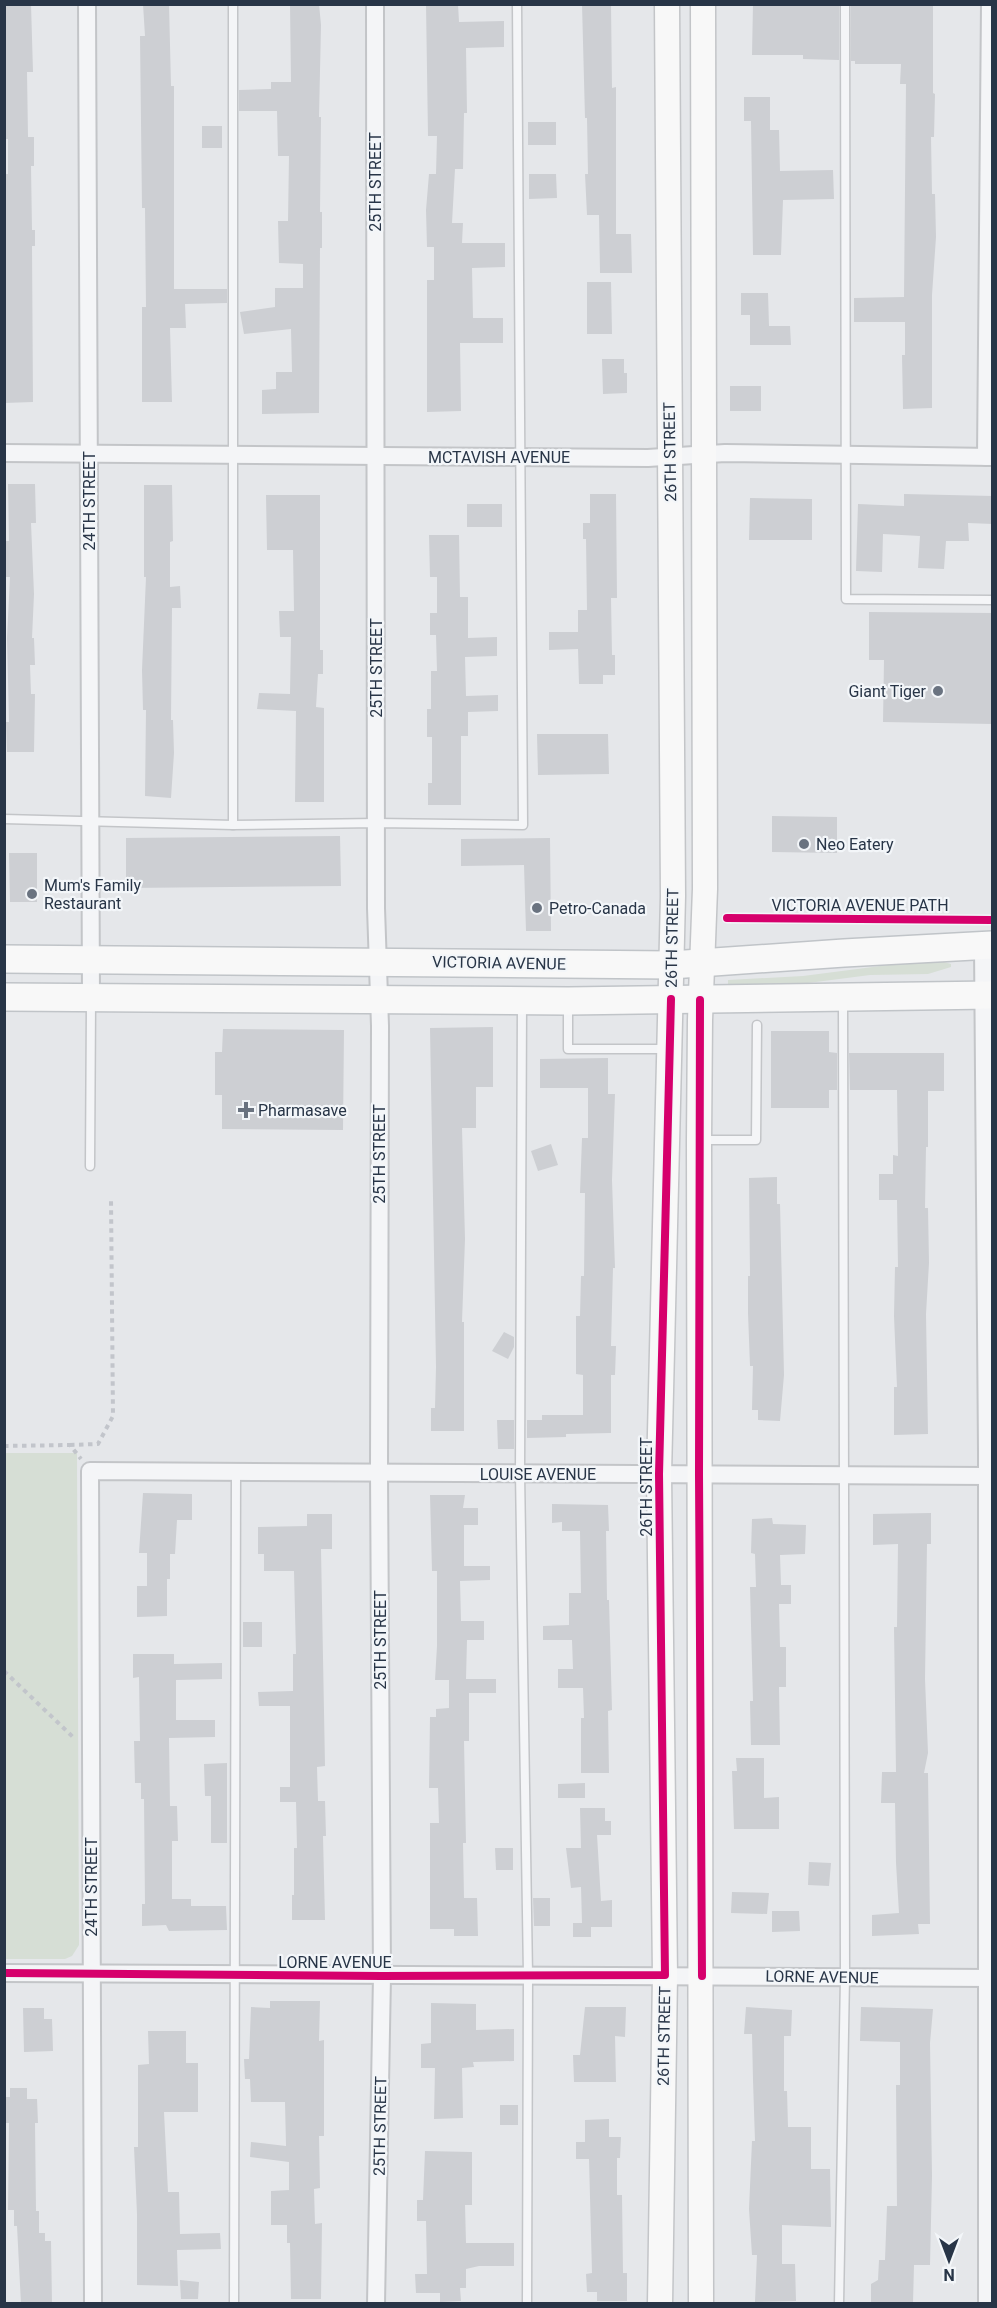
<svg xmlns="http://www.w3.org/2000/svg" width="997" height="2308" viewBox="0 0 997 2308" font-family="Roboto,sans-serif">
	<style>
		.green { fill: #d6ded5 }
		.building { fill: #cdcfd3 }
		.lines { fill: none; stroke-linecap: round; stroke-linejoin: round }
		.lane-casing { stroke: #c3c5c8; stroke-width: 11 }
		.street-casing { stroke: #c3c5c8; stroke-width: 20 }
		.secondary-casing { stroke: #c3c5c8; stroke-width: 27 }
		.primary-casing { stroke: #c0c4c8; stroke-width: 30 }
		.path { stroke: #c2c5cb; stroke-width: 4; stroke-dasharray: 4.5 4.5; stroke-linecap: butt }
		.lane { stroke: #f4f5f7; stroke-width: 8 }
		.street { stroke: #f4f5f7; stroke-width: 16 }
		.secondary { stroke: #f8f8f8; stroke-width: 24 }
		.primary { stroke: #f8f8f8; stroke-width: 27 }
		.cycleway-casing { stroke: #f3f6f9; stroke-width: 11 }
		.cycleway { stroke: #d6006c; stroke-width: 8 }
		.poi-dot { fill: #6a7380; stroke: #f3f6f9; stroke-width: 2 }
		.labels { text-anchor: middle; dominant-baseline: central; stroke-width: 4.5; stroke-linejoin: round; paint-order: stroke }
		.street-label { font-size: 16px; fill: #283547; stroke: #f3f6f9 }
		.poi-label { font-size: 16px; fill: #283547; stroke: #f3f6f9; text-anchor: start }
	</style>
	<rect width="100%" height="100%" fill="#e5e7ea"/>
	<!-- green -->
	<g class="green">
		<path d="M927 960H937L951 964V967L928 974 870 975 777 987H734L728 985V980L803 976Z"/>
		<path d="M5 1453H77L79 1945 72 1956 65 1959H5Z"/>
	</g>
	<!-- building -->
	<g class="building">
		<path d="M5 4H31L33 72H27L28 137H34V166H31L32 230H35V246H32L33 402 4 403V174H8V139H4Z"/>
		<path d="M143 4H169L171 86H174V289H227V303L185 304 186 328H170L172 402H142V307H146L145 208H142L140 36H145Z"/>
		<path d="M290 4H319L321 25 319 117H321L320 212H322V248H320L319 413 262 414V390L276 389V372H292L291 329 244 334 240 312 275 307V288H303V264L279 263 278 221H288L289 156H278L277 111H239V90L271 89V82H291Z"/>
		<path d="M426 4H458L459 22 504 21V47L466 48 467 113H464L463 169H455L452 223H463L462 243H505V267L472 268 473 318H503V343H460L461 411 427 412V280H434V247H427L426 210 429 174H436L437 136H428Z"/>
		<path d="M582 4H611L612 88 616 87V234H631L632 273H600L599 215H587L585 174H588L587 118H585Z"/>
		<path d="M753 4H839V60L803 59V55H752Z"/>
		<path d="M851 4H933V93L935 94 934 137H931L932 194H935L936 237 932 295V408L903 409 902 355H905V322H854V298L904 297 906 84H900L901 64H855V61H851Z"/>
		<path d="M744 97H770V130H779L780 171 833 170 834 199 783 200 781 255H753L751 121H744Z"/>
		<rect x="528" y="122" width="28" height="23"/>
		<rect x="202" y="126" width="20" height="22"/>
		<path d="M529 174H556L557 198 529 199Z"/>
		<path d="M587 282H611L612 334H587Z"/>
		<path d="M741 293H768L769 326H790L791 345H750V315H741Z"/>
		<path d="M602 359H624V373H627V393L603 394Z"/>
		<rect x="730" y="386" width="31" height="25"/>
		<path d="M8 484H35L36 523H31L34 594 32 638H34L35 665H30L31 694H35L34 752H7L6 722H9L7 638 10 577H4V541H9Z"/>
		<path d="M144 485H172L173 541 170 542V587L180 586 181 608H172L171 720H173L174 753 171 798 145 796 146 710H143L142 670 146 577H144Z"/>
		<path d="M590 494H616L617 598H611L612 655H615V675H603V684H579L578 649 549 650V632H578V610H587L586 539H583V523H590Z"/>
		<path d="M904 494 993 496V524L968 523 969 541H946L944 569 918 568 920 536 883 534 882 572 856 571 858 504 904 506Z"/>
		<path d="M266 495H320V650H323V674H318L316 707 324 708V802H295L296 711 257 709 259 693 290 694 291 637H280L279 611H294L293 550H267Z"/>
		<path d="M750 498 812 499V540H749Z"/>
		<rect x="467" y="504" width="35" height="23"/>
		<path d="M429 535H459L460 597H468V638L497 637V656L465 657 466 696 498 695V711L468 712V736H461V805H428V783H432V737H427V709H431V671H437L436 635H430V613H437V577H430Z"/>
		<path d="M869 612 993 613V724L883 722 884 660H869Z"/>
		<path d="M537 734H608L609 774 538 775Z"/>
		<path d="M772 816 837 817V853L772 852Z"/>
		<path d="M340 836 341 886 126 888V838Z"/>
		<path d="M550 838 551 931H526L524 865 461 866V839Z"/>
		<path d="M9 853H37V902H10Z"/>
		<path d="M493 1027V1087H476V1128H462L465 1239 462 1322H464V1431H431V1408H435L436 1367 430 1028Z"/>
		<path d="M223 1029 344 1030 343 1130 222 1129V1095H215V1052H222Z"/>
		<path d="M771 1031H829V1052L837 1053V1090H829V1108H771Z"/>
		<path d="M849 1053H944V1091H928V1147H926L925 1208H928L929 1263 926 1314 928 1434 894 1435V1387H897L894 1316 895 1267H898L897 1200H879V1174H893V1155L898 1156 897 1090H850Z"/>
		<path d="M608 1058V1094H615L612 1180 615 1268H613L611 1346H616L615 1375H611V1433L566 1434V1437L527 1438V1420H542V1415H583V1375L576 1374V1316H580L581 1276H584L585 1193H580L582 1138H588V1088H540V1059Z"/>
		<path d="M551 1144 558 1165 538 1171 531 1151Z"/>
		<path d="M777 1177V1204H780L783 1331 784 1375 780 1421 758 1420V1410H752L753 1366H750L748 1313V1276H750L749 1178Z"/>
		<path d="M504 1332 514 1337V1347L508 1359 492 1351Z"/>
		<path d="M497 1420H514V1449H498Z"/>
		<path d="M143 1493 192 1494V1520H177L175 1554H170V1579H167V1616L137 1617V1586H147V1553H139Z"/>
		<path d="M430 1495H465L463 1508H478V1525H464V1566H490V1580L460 1581 461 1621H484V1640H467L466 1679H496V1693H469V1741H464L466 1843H463L464 1898H477L478 1936H454V1929H430V1823H439L438 1788H429L430 1717H436V1709L449 1708V1680H435L437 1646V1571H432Z"/>
		<path d="M552 1504 608 1505 609 1531H606L607 1600H609L612 1710 608 1711 609 1773H581V1718H584L583 1688H558V1669H573L572 1640H543V1626L569 1625V1593H581L580 1531H562V1522L552 1523Z"/>
		<path d="M931 1513V1544H927L925 1679 928 1753 924 1773H928L930 1924H918L919 1934 872 1936V1915L899 1913 896 1863 895 1803H881L882 1772H896L894 1627H897L898 1544 873 1545V1514Z"/>
		<path d="M307 1514H332V1549H321L325 1766 317 1767 318 1801H325L326 1836H323L325 1920H292V1895H294V1848H297L296 1802H280V1787H290V1706H259L258 1692 293 1691V1654H296L294 1571H264V1554H258V1527L307 1526Z"/>
		<path d="M772 1518 773 1524 806 1525 805 1554 780 1555 781 1585H791V1604H779L780 1647H786V1687H779L780 1745H751L750 1701H753L750 1587H756L755 1554 751 1553 752 1519Z"/>
		<rect x="243" y="1622" width="19" height="25"/>
		<path d="M133 1654H174V1664L222 1663V1679L176 1680V1720H215V1737L169 1738 170 1806H177L178 1841H172V1899H191V1906H226L227 1930 169 1931 166 1925 142 1926V1904H145L144 1799H141V1783H135L134 1741H140L139 1677 133 1678Z"/>
		<path d="M736 1758H764V1798L779 1797V1829H734L732 1771H737Z"/>
		<path d="M227 1763V1843H211V1796H205L204 1764Z"/>
		<path d="M585 1783V1798H558V1784Z"/>
		<path d="M580 1808H605V1821H611V1835H597L601 1901 612 1900V1927H591V1937H573V1923H582L581 1887 571 1888 566 1848H581Z"/>
		<path d="M495 1848H513V1870H496Z"/>
		<path d="M809 1862 831 1863 829 1886 808 1885Z"/>
		<path d="M732 1892 769 1893 767 1914 731 1913Z"/>
		<path d="M533 1898H550V1926H534Z"/>
		<path d="M772 1911H799L800 1931 772 1932Z"/>
		<path d="M270 2001H320L319 2041 324 2040V2136H319L320 2188 314 2189 315 2224 322 2223 321 2299H291L290 2243H287V2225H271V2191L289 2190V2162L250 2157 251 2142 286 2146 285 2102H251L250 2079H245L244 2059H249L251 2007 270 2008Z"/>
		<path d="M431 2003 476 2004V2030L514 2029V2061L473 2062 474 2067 462 2068 463 2118 434 2119 435 2068H421V2044L431 2043Z"/>
		<path d="M585 2007H626L625 2037 615 2036 616 2082H574L573 2055H580Z"/>
		<path d="M746 2007 792 2010 791 2036H784V2091H787L788 2127H811V2169H830L831 2227 782 2225V2264H795L796 2301 755 2302 757 2255H752L749 2209 752 2141H755L753 2080 752 2034H744Z"/>
		<path d="M861 2007 933 2009 930 2043 932 2176 930 2265H914L913 2303 871 2302V2284L878 2280 879 2260H885L887 2206H897L896 2085H900V2042L860 2041Z"/>
		<path d="M23 2008H44V2019H52L53 2051 24 2052Z"/>
		<path d="M148 2031H186V2063H198V2112H164L168 2192H179L180 2234 220 2233 221 2249 177 2250 178 2286 137 2285V2214L134 2147H138V2065L149 2064Z"/>
		<path d="M10 2088H27V2099H37L38 2123H35L36 2211H39V2233H45V2241H51L52 2304H21L17 2226H14V2210H8L9 2123H4V2097H10Z"/>
		<rect x="500" y="2105" width="18" height="20"/>
		<path d="M609 2119V2137H621L620 2158H617V2195H622L623 2273H627V2301H597V2292H587L586 2274 592 2273 589 2159H576V2142H585V2120Z"/>
		<path d="M425 2151 472 2152V2205H465L466 2243H514V2266H479L466 2269V2288H460L461 2301 440 2302V2293H416L415 2274H427L426 2221H417V2200H423Z"/>
		<path d="M180 2280 199 2282 198 2299H181Z"/>
	</g>
	<g class="lines">
		<!-- lane casing -->
		<g class="lane-casing">
			<g id="lane">
				<path d="M845 4 846 599 992 600"/>
				<path d="M4 819 233 825 376 823 523 825 517 4"/>
				<path d="M233 825V4"/>
				<path d="M568 1003V1049H668"/>
				<path d="M522 1004 520 1473 528 1975 527 2304"/>
				<path d="M700 1140H756L757 1025"/>
				<path d="M90 1166 91 1002"/>
				<path d="M234 2304 236 1472"/>
				<path d="M839 2304 845 1977 843 1002"/>
			</g>
		</g>
		<!-- street casing -->
		<g class="street-casing">
			<g id="street">
				<path d="M87 4 91 998"/>
				<path d="M375 4 376 908 380 1026 379 1472 382 1976 376 2304"/>
				<path d="M4 453 648 458 725 453 992 457"/>
				<path d="M986 457 990 4"/>
				<path d="M983 946 987 1452V2304"/>
				<path d="M4 1973 992 1978"/>
				<path d="M93 2304 90 1471 987 1476"/>
			</g>
		</g>
		<!-- secondary casing -->
		<g class="secondary-casing">
			<g id="secondary">
				<path d="M660 2304 665 1975 659 1474 673 896 667 4"/>
				<path d="M701 2304 699 1140 700 1020 705 889 703 4"/>
			</g>
		</g>
		<!-- primary casing -->
		<g class="primary-casing">
			<g id="primary">
				<path d="M4 959 671 965 844 953 992 945"/>
				<path d="M4 997 568 1001 992 995"/>
			</g>
		</g>
		<!-- path -->
		<g class="path">
			<path d="M70 1445 98 1444 113 1416 111 1199"/>
			<path d="M4 1446 70 1445 81 1459"/>
			<path d="M4 1671 73 1737"/>
		</g>
		<!-- lane -->
		<use href="#lane" class="lane"/>
		<!-- street -->
		<use href="#street" class="street"/>
		<!-- secondary -->
		<use href="#secondary" class="secondary"/>
		<!-- primary -->
		<use href="#primary" class="primary"/>
		<!-- cycleway casing -->
		<g class="cycleway-casing">
			<g id="cycleway">
				<path d="M727 918 992 920"/>
				<path d="M700 1000 699 1475 702 1976"/>
				<path d="M4 1973 382 1976 665 1975 659 1474 671 999"/>
			</g>
		</g>
		<!-- cycleway -->
		<use href="#cycleway" class="cycleway"/>
	</g>
	<!-- markers -->
	<g class="poi-dot">
		<circle cx="938" cy="691" r="6"/>
		<circle cx="804" cy="844" r="6"/>
		<circle cx="32" cy="894" r="6"/>
		<circle cx="537" cy="908" r="6"/>
		<path d="M243 1101h6v6h6v6h-6v6h-6v-6h-6v-6h6z"/>
	</g>
	<g class="labels">
		<!-- street labels -->
		<g class="street-label">
			<text transform="translate(375 182) rotate(-90)">25TH STREET</text>
			<text transform="translate(670 452) rotate(-91)">26TH STREET</text>
			<text x="499" y="457">MCTAVISH AVENUE</text>
			<text transform="translate(89 501) rotate(-90)">24TH STREET</text>
			<text transform="translate(376 668) rotate(-90)">25TH STREET</text>
			<text x="860" y="905">VICTORIA AVENUE PATH</text>
			<text transform="translate(672 938) rotate(-89)">26TH STREET</text>
			<text transform="translate(499 963) rotate(1)">VICTORIA AVENUE</text>
			<text transform="translate(379 1154) rotate(-90)">25TH STREET</text>
			<text x="538" y="1474">LOUISE AVENUE</text>
			<text transform="translate(646 1487) rotate(-90)">26TH STREET</text>
			<text transform="translate(380 1640) rotate(-90)">25TH STREET</text>
			<text transform="translate(91 1887) rotate(-90)">24TH STREET</text>
			<text x="335" y="1962">LORNE AVENUE</text>
			<text transform="translate(822 1977) rotate(1)">LORNE AVENUE</text>
			<text transform="translate(664 2036) rotate(-89)">26TH STREET</text>
			<text transform="translate(380 2126) rotate(-89)">25TH STREET</text>
		</g>
		<!-- poi labels -->
		<g class="poi-label">
			<text x="926" y="691" text-anchor="end">Giant Tiger</text>
			<text x="816" y="844">Neo Eatery</text>
			<text x="44" y="885">Mum's Family<tspan x="44" dy="18">Restaurant</tspan></text>
			<text x="549" y="908">Petro-Canada</text>
			<text x="258" y="1110">Pharmasave</text>
		</g>
	</g>
	<!-- border -->
	<rect width="997" height="2308" fill="none" stroke="#283547" stroke-width="12"/>
	<!-- north arrow -->
	<g transform="translate(949 2260) rotate(180)" stroke="#f3f6f9" stroke-width="4.5" paint-order="stroke">
	<path d="M0-4.5L10 22L0 15L-10 22Z" fill="#283547"/>
	<text y="-9" font-size="16" font-weight="bold" text-anchor="middle" fill="#283547">N</text>
	</g>
</svg>
